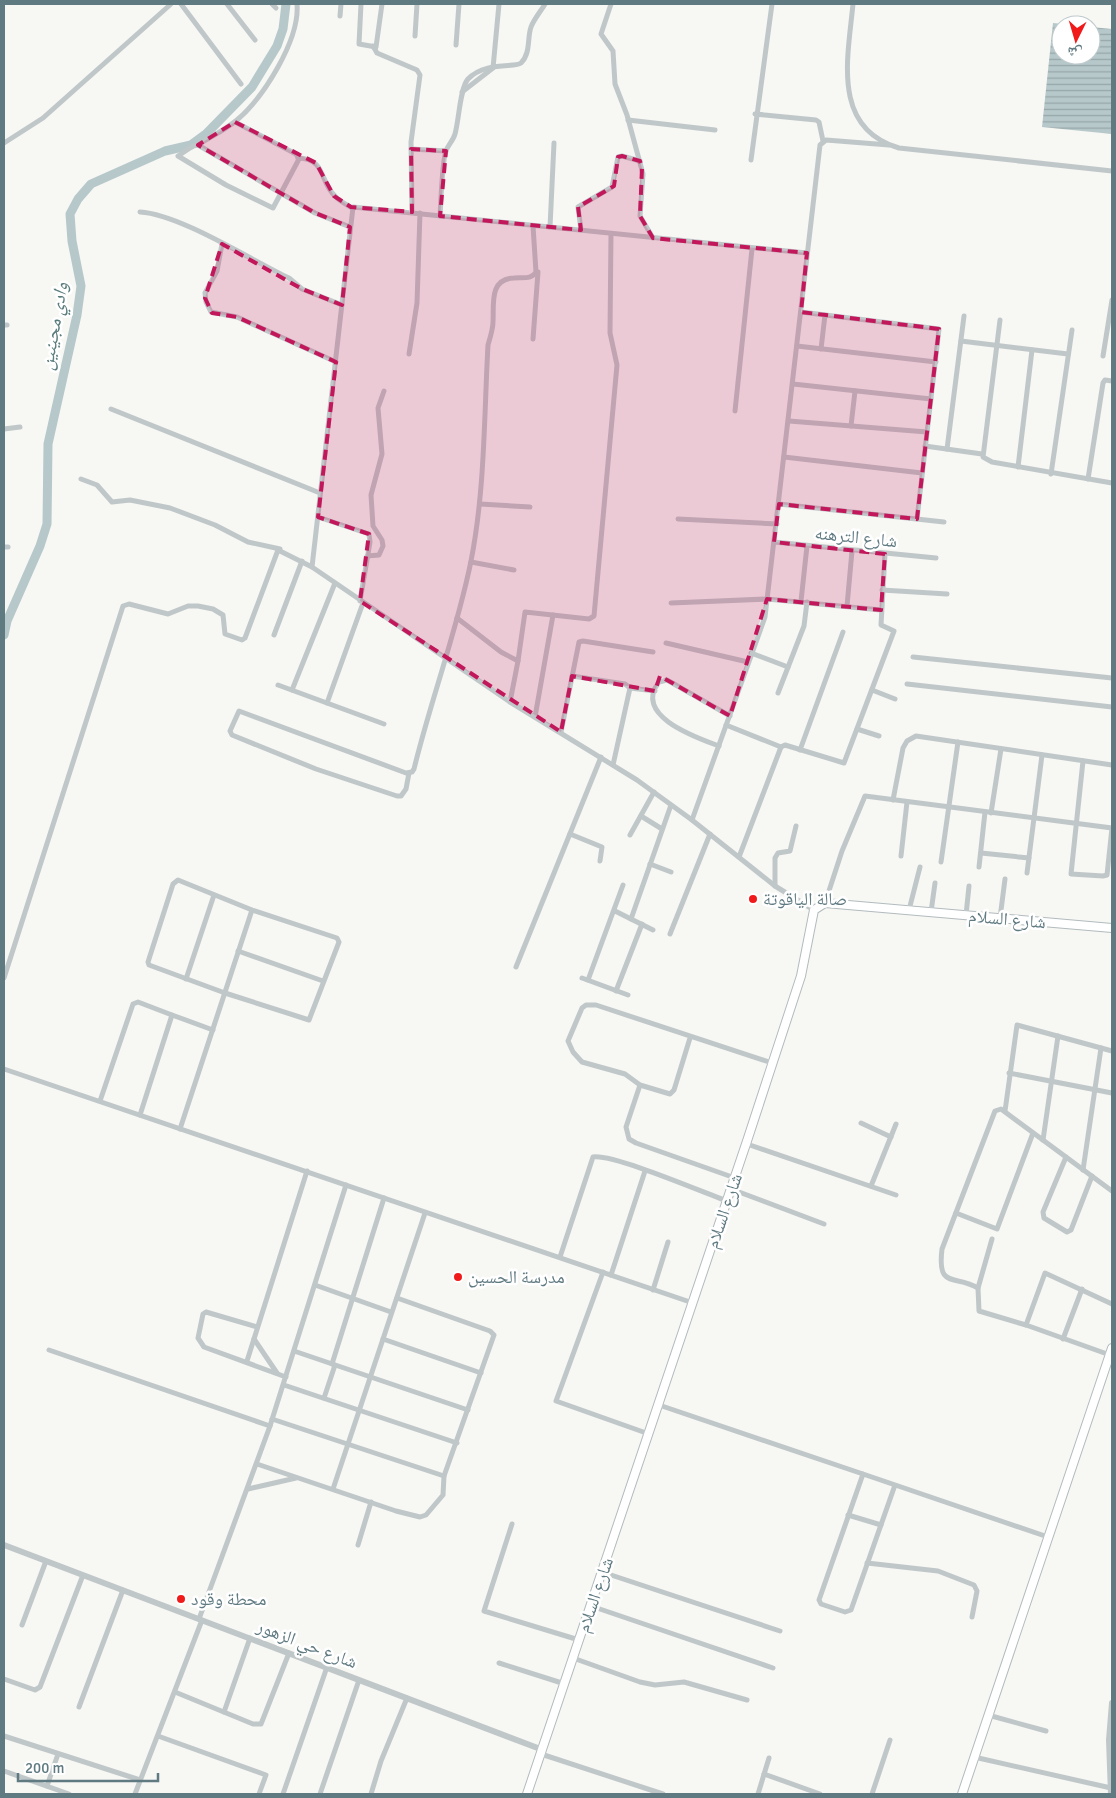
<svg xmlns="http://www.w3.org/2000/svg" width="1116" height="1798" viewBox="0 0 1116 1798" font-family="Signika,'Noto Naskh Arabic',sans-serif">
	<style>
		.water { fill: url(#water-rules) }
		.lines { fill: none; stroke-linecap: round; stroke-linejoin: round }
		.river { stroke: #b6c8ca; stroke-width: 9 }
		.secondary-casing { stroke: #b2bbbe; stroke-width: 10 }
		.minor { stroke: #c0c7c9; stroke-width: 5 }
		.tertiary { stroke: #c0c7c9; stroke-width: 6 }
		.secondary { stroke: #fff; stroke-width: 8 }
		.marked { fill: #c2185b; fill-opacity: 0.2; stroke: #c2185b; stroke-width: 4; stroke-dasharray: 10 6; stroke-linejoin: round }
		.poi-dot { fill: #f11a1a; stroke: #fff; stroke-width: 2 }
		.labels { text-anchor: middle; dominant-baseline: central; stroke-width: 5; stroke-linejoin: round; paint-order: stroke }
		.street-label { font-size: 18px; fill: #607a82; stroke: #fff }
		.poi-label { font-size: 18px; fill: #607a82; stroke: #fff; text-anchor: start }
		.water-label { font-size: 19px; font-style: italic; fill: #5a7b7c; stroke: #fff }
	</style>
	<defs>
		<pattern id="water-rules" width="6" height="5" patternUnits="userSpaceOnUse" patternTransform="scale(1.25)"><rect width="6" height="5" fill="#b6c8ca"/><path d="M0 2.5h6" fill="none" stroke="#97a7a9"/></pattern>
	</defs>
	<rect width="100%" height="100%" fill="#f7f7f4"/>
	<!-- water -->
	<path class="water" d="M1053 23 1073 25H1061V55H1091V27L1112 29V134L1042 127Z"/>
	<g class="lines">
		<!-- river -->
		<path class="river" d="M4 635 7 621 40 546 47 524 48 444 77 315 81 286 72 241 70 214 78 199 91 184 165 151 191 145 206 134 252 87 277 46 283 29 286 4"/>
		<!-- secondary casing -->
		<g class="secondary-casing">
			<g id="secondary">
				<path d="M527 1794 748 1138 801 976 814 910 825 903 1112 928"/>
				<path d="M962 1794 1112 1348"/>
			</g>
		</g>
		<!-- minor -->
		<g class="minor">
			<path d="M181 4 241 84"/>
			<path d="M227 4 255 40"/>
			<path d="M272 4 276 8"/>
			<path d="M297 4C300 40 263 98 237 120 225 130 210 137 198 145L315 213 350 227"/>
			<path d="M361 4 359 44 376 47 382 4"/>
			<path d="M611 4 601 34 613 51 615 84 627 115 643 174 640 216 653 238"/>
			<path d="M853 4C848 57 831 128 899 148L1112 171"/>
			<path d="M340 16 341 4"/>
			<path d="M415 36 417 4"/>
			<path d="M456 45 459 4"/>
			<path d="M373 46 377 53 417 70 420 75 411 142 412 212"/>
			<path d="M462 92 493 68 499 4"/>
			<path d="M755 114 816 120 819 122 823 141"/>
			<path d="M628 120 715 130"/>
			<path d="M4 143 43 118 171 4"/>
			<path d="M198 145 193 146 178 156 226 185 273 208 299 159 296 154 235 122"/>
			<path d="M411 149 446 151"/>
			<path d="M298 158C327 159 319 182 335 196 339 201 346 204 352 208"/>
			<path d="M751 160 772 4"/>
			<path d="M140 212C179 214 251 260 289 278L302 289 342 305"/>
			<path d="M440 216C441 202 442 161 446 151 448 145 453 141 455 134 459 120 460 88 468 79 485 61 516 68 521 63 531 53 527 38 531 27 534 19 541 11 545 4"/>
			<path d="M550 227 554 143"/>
			<path d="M581 230 578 207 612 187 618 157 622 156 640 161"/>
			<path d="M222 244 217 271 205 293 206 302 211 312 237 317 336 362"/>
			<path d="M807 253 353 207 312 567 510 702 637 780 692 820 775 886 814 910"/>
			<path d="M801 312 939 329 917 519"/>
			<path d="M1000 320 983 457 992 462 1112 483"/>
			<path d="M4 325H7"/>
			<path d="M533 339 538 272"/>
			<path d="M961 341 1068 354"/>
			<path d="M797 346 936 362"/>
			<path d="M821 349 825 315"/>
			<path d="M409 354 417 303 420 213"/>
			<path d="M1103 356 1112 300"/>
			<path d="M793 384 931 399"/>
			<path d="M111 409 320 493"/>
			<path d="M735 411 752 249"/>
			<path d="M789 421 927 432"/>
			<path d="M851 426 855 391"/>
			<path d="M4 429 20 427"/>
			<path d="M925 446 982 454"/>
			<path d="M947 449 964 316"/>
			<path d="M784 457 922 473"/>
			<path d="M1018 467 1032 350"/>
			<path d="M1051 474 1072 330"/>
			<path d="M81 479 97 485 112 502 130 500 170 508 215 525 248 542 280 549"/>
			<path d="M1088 479 1103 383 1105 380 1112 381"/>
			<path d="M480 504 530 507"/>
			<path d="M779 504 944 522"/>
			<path d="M318 517 369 534 370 542 360 601"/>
			<path d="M678 519 777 524"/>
			<path d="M774 542 936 558"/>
			<path d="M4 547H8"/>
			<path d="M367 556 379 555 383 546 382 540 373 526 371 495 382 454 378 408 384 391"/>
			<path d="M471 562 514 570"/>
			<path d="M882 590 947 594"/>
			<path d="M801 601 807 546"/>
			<path d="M671 603 767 599 881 610"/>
			<path d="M847 606 852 551"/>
			<path d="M457 618 501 652 518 661 510 702"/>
			<path d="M274 635 302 561"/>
			<path d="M666 643 748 662"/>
			<path d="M751 653 788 667"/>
			<path d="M913 657 1112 678"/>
			<path d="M518 661 525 612 589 619 594 616 617 365 610 333 611 234"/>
			<path d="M572 676 625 684 630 688 655 691"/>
			<path d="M907 684 1112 707"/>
			<path d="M278 685 384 724"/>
			<path d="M292 690 335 583"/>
			<path d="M872 690 895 699"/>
			<path d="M778 693 804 626 807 602"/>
			<path d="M327 703 363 603"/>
			<path d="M535 717 553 615"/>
			<path d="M726 725 781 747 785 745 844 763 894 631 881 625 885 554"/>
			<path d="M857 729 879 736"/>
			<path d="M561 732 579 642 583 641 653 652"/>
			<path d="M719 746C698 738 632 716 659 682L667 680 730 716"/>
			<path d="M800 750 843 632"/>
			<path d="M1083 761 1071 874 1103 876 1107 875 1112 828"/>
			<path d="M613 765 630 688"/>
			<path d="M409 773 406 789 401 796H397L316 769 232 735 230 731 239 711 406 773 412 772 414 769C431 699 457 631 471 561 485 490 484 417 488 345 490 338 493 329 493 322 494 304 489 279 514 278 523 277 531 280 536 272L533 226"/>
			<path d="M893 800 903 748 907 741 916 736 1112 765"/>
			<path d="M991 813 1001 749"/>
			<path d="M641 816 662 829"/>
			<path d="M692 820 765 617 820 145 826 140 889 145"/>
			<path d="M570 834 602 847 600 861"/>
			<path d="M630 835 654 792"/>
			<path d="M981 853 1029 858"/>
			<path d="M901 856 907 802"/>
			<path d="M739 857 781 747"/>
			<path d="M941 862 958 742"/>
			<path d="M650 864 671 872"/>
			<path d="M979 867 985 812"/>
			<path d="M1027 873 1042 755"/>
			<path d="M178 880 252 910 337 938 339 942 309 1020 225 993 149 965 148 962 173 884Z"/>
			<path d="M775 886V858L778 853 790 851 796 826"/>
			<path d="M825 903 842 851 865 796 1112 828"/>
			<path d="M909 910 920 867"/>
			<path d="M615 911 653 930"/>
			<path d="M931 912 935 883"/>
			<path d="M966 915 969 886"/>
			<path d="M1000 918 1005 879"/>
			<path d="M631 919 671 805"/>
			<path d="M670 934 710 834"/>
			<path d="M238 951 323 981"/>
			<path d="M516 967 601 757"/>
			<path d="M4 978 123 606 129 604 168 614 188 606H198L213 609 223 615 225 634 242 640 245 638 278 550 312 567"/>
			<path d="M582 978 628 995"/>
			<path d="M186 979 214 895"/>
			<path d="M588 980 623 885"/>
			<path d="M616 991 642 924"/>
			<path d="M172 1015 213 1030"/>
			<path d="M690 1038 674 1090 670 1094 640 1085 625 1074 582 1062 573 1052 568 1041 582 1008 586 1005H596L772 1063"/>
			<path d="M4 1069 693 1303"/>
			<path d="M1009 1073 1112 1093"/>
			<path d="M640 1085 626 1127 629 1139 636 1143 735 1178"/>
			<path d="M100 1101 133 1004 138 1002 172 1015 140 1115"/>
			<path d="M1005 1111 1017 1025 1112 1051"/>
			<path d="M861 1123 891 1137"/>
			<path d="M180 1129 252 910"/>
			<path d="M1043 1140 1058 1036"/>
			<path d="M747 1144 896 1195"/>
			<path d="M1066 1157 1043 1212 1044 1218 1067 1232 1071 1230 1092 1176"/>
			<path d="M1083 1170 1101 1048"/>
			<path d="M871 1186 896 1124"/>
			<path d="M731 1189 824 1224"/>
			<path d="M956 1213 997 1229 1033 1133"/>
			<path d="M560 1257 593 1157C614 1154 702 1192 727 1201"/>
			<path d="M603 1272 556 1401 649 1434"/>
			<path d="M611 1275 645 1171"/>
			<path d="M315 1285 391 1312"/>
			<path d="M978 1288 992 1239"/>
			<path d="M653 1290 668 1242"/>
			<path d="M1026 1325 979 1311 978 1288C955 1274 937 1290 942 1249L995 1111 1001 1109 1112 1191"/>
			<path d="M257 1327 206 1312 203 1314 198 1338 204 1347 286 1377"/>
			<path d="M254 1339 277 1373"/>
			<path d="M383 1339 481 1373"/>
			<path d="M1063 1339 1082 1289"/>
			<path d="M49 1350 270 1426"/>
			<path d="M294 1351 468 1410"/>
			<path d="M1110 1355 1026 1325 1045 1273 1112 1304"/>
			<path d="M247 1361 307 1171"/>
			<path d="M332 1364 384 1198"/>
			<path d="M284 1385 457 1443"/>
			<path d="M324 1398 335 1365"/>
			<path d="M659 1405 863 1474"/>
			<path d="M272 1419 444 1476"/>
			<path d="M257 1464 396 1511 420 1517 426 1515 443 1495 444 1476 494 1335 490 1331 397 1298"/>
			<path d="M895 1485 851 1610 845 1612 821 1604 819 1600 863 1474 1048 1537"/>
			<path d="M248 1489 296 1478"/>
			<path d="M333 1489 425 1213"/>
			<path d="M848 1515 881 1525"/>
			<path d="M512 1524 484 1611 579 1640"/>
			<path d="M358 1545 371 1502"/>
			<path d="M867 1563 938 1571 974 1585 977 1591 972 1617"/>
			<path d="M602 1572 780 1631"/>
			<path d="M591 1606 773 1668"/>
			<path d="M199 1619 270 1426 346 1185"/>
			<path d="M22 1625 46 1561"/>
			<path d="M573 1658 640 1682 655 1685 684 1682 747 1700"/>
			<path d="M499 1663 565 1684"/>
			<path d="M4 1679 35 1690 40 1687 83 1575"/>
			<path d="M175 1692 253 1724H261L289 1653"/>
			<path d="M79 1707 123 1590"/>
			<path d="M224 1712 250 1638"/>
			<path d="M988 1715 1046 1731"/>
			<path d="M4 1736 140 1780"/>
			<path d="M158 1736 266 1775 259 1794"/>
			<path d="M541 1754 663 1794"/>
			<path d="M974 1757 1111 1788"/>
			<path d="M4 1771 69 1794"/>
			<path d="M764 1774 820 1794"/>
			<path d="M47 1786 58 1754"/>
			<path d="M135 1794 202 1620"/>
			<path d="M283 1794 327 1667"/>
			<path d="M320 1794 359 1680"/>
			<path d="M371 1794 381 1761 407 1698"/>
			<path d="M758 1794 769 1758"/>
			<path d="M872 1794 890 1740"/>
		</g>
		<!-- tertiary -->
		<g class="tertiary">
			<path d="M4 1545 543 1750"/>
			<path d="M1111 1794 1109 1740 1112 1703"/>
		</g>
		<!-- secondary -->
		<use href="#secondary" class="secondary"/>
	</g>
	<!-- marked area -->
	<path class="marked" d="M235 122 316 163 334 196 351 207 412 212 411 149 446 151 440 216 581 230 578 207 614 186 618 157 622 156 640 161 642 168 640 216 653 238 807 253 801 312 939 329 917 519 779 504 774 542 885 554 881 610 767 599 730 716 660 676 655 691 572 676 561 732 360 601 369 534 318 517 336 362 237 317 212 313 205 298 222 244 302 289 342 305 350 227 315 213 198 145Z"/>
	<!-- markers -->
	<g class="poi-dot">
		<circle cx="753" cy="899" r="5"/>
		<circle cx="458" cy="1277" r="5"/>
		<circle cx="181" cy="1599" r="5"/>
	</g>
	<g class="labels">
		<!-- street labels -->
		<g class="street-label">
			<text transform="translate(856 537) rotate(6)">شارع الترهنه</text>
			<text transform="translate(1007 919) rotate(5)">شارع السلام</text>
			<text transform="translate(724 1211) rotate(-71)">شارع السلام</text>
			<text transform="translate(595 1595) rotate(-71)">شارع السلام</text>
			<text transform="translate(307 1644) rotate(21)">شارع حي الزهور</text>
		</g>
		<!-- poi labels -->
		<g class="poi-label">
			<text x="763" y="899">صالة الياقوتة</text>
			<text x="468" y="1277">مدرسة الحسين</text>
			<text x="191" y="1599">محطة وقود</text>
		</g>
		<!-- water labels -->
		<g class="water-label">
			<text transform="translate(54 326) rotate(-80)">وادي مجينين</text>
		</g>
	</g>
	<!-- border -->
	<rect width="1116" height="1798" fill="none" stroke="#607a82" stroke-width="10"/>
	<!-- north arrow -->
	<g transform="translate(1076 40) rotate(185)"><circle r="24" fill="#ffffff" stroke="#bfcacd"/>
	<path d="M0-4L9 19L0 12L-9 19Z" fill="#f11a1a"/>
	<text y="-8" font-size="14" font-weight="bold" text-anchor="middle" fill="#607a82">ش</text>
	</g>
	<!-- scale -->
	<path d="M18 1773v8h140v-8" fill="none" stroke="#607a82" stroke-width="2.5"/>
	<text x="25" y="1773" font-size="15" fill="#607a82" stroke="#ffffff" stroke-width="4" paint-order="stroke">200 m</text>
</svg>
